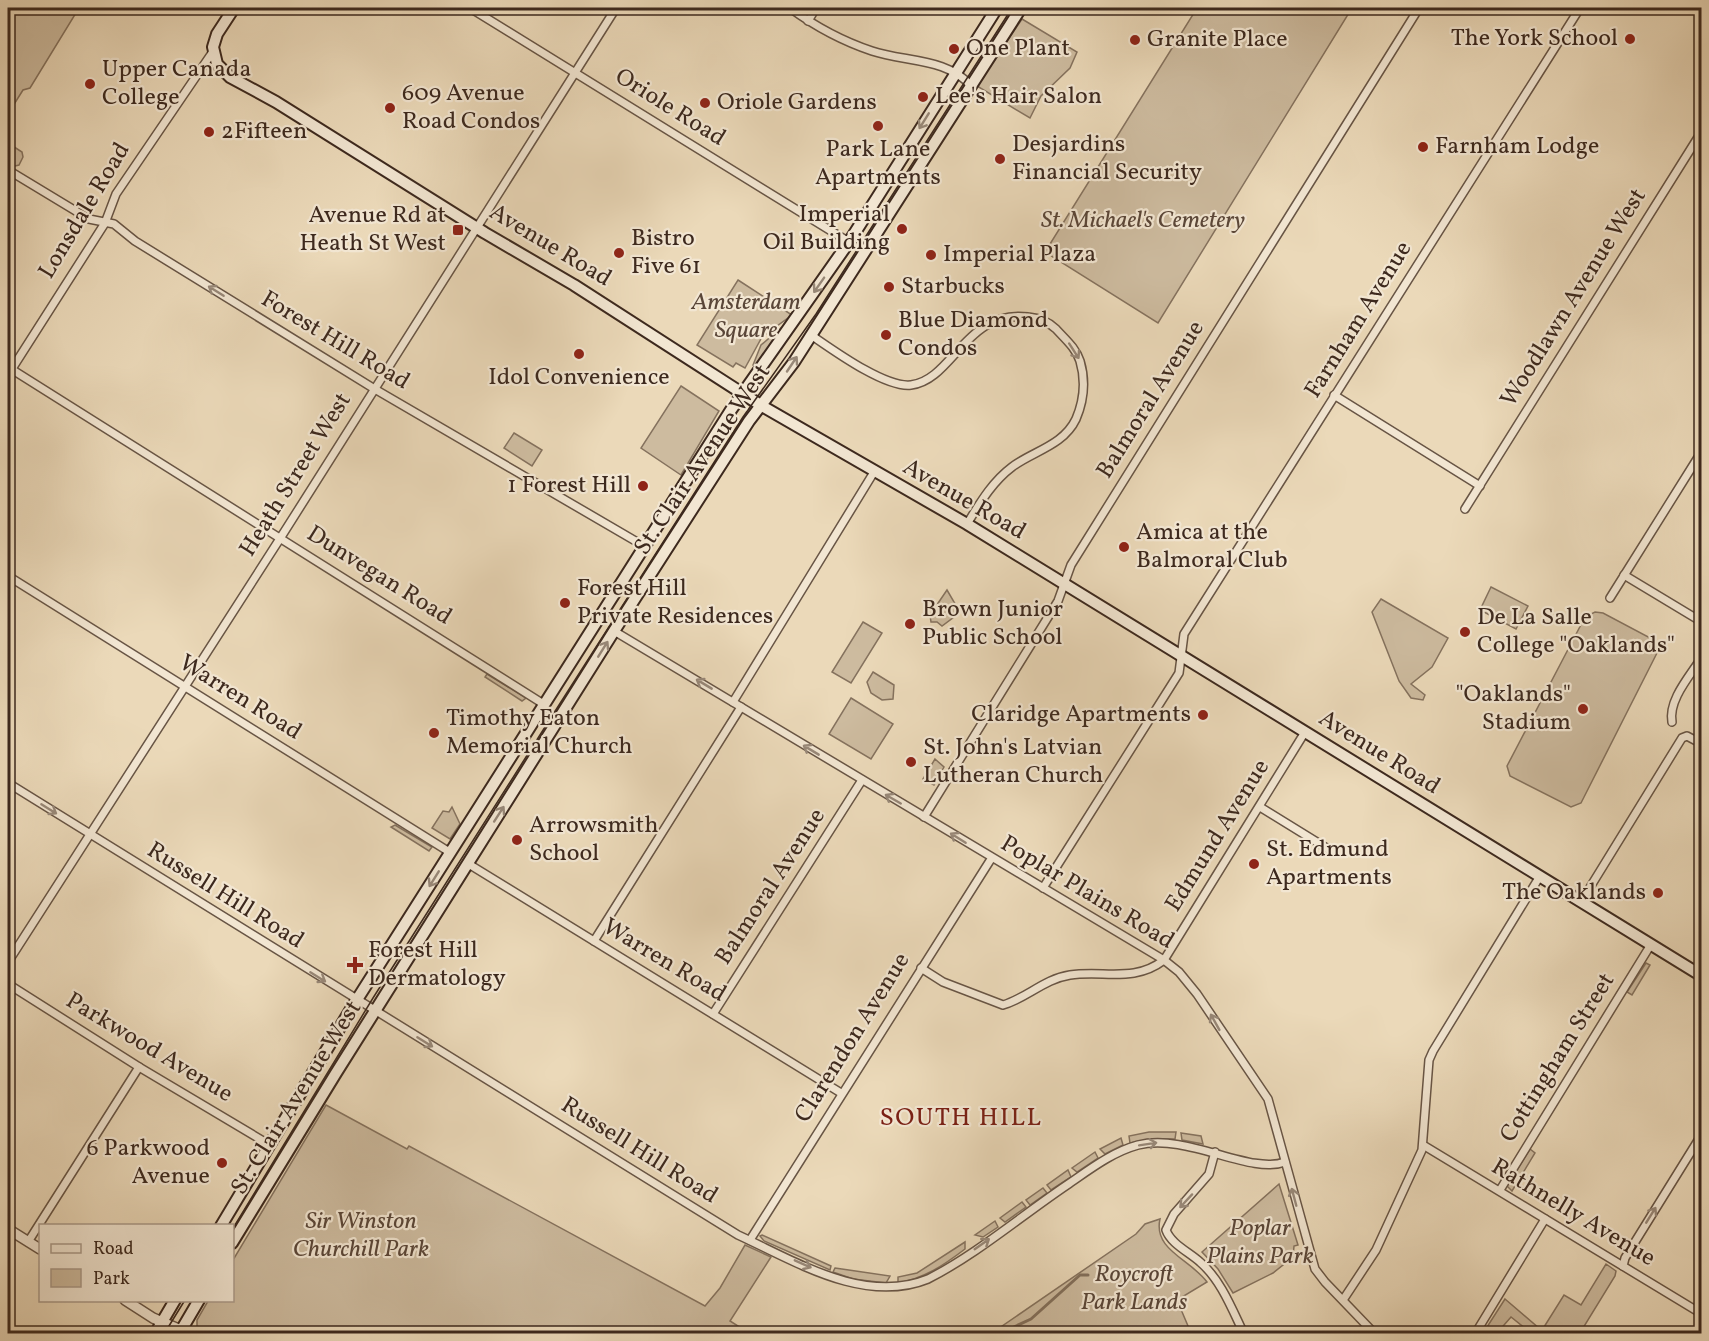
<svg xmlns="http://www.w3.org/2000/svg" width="1709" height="1341" viewBox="0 0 1709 1341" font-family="Vollkorn,serif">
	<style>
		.green { fill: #cdbb9f; stroke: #85725e; stroke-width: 1.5 }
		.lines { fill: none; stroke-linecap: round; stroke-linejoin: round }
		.stream { stroke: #826f5b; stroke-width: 3 }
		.minor-casing { stroke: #685545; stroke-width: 10 }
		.tertiary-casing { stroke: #685545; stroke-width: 12 }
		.secondary-casing { stroke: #3d291e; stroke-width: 14 }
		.minor { stroke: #f2e6d2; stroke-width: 7 }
		.tertiary { stroke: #f2e6d2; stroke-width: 9 }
		.secondary { stroke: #f2e6d2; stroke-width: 10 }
		.tram { stroke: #3d291e; stroke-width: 1.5 }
		.oneway { stroke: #988878 }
		.poi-dot { fill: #8f2418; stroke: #f2e6d2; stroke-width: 2 }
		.labels { text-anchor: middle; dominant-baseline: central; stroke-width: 4.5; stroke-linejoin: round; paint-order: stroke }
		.poi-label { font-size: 24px; fill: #3d291e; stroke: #f2e6d2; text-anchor: start }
		.street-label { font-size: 24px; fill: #3d291e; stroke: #f2e6d2 }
		.park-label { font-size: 24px; font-style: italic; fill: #5a4638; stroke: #f2e6d2 }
		.neighbourhood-label { font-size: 26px; letter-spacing: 1.5px; fill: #7a1f14; stroke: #f2e6d2 }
	</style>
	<rect width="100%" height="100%" fill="#ebd9b9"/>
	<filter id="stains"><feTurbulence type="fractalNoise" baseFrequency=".00333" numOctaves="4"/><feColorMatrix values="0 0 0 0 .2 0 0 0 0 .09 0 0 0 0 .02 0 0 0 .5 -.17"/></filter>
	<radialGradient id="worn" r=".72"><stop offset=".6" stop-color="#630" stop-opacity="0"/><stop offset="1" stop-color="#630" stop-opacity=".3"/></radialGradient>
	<!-- green -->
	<g class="green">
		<path d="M8 8H79L30 88 23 90 8 114Z"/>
		<path d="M1197 8H1352L1158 323 1045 252Z"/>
		<path d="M1022 19 1077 52 1070 68 1041 96 1030 118 977 86Z"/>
		<path d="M8 143 22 152 23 157 19 165 15 166 8 162Z"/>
		<path d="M738 280 792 315 762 337 745 368 736 363 733 367 697 345Z"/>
		<path d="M781 328 783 330 755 367 753 365 761 345Z"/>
		<path d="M681 386 719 411 681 475 641 448Z"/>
		<path d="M514 433 542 450 532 466 504 448Z"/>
		<path d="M1491 587 1528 606 1516 629 1480 610Z"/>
		<path d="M947 590 957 607 954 617 942 626 937 622H931L930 615Z"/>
		<path d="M1381 599 1448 638 1432 667 1411 684 1425 695 1423 700 1411 698 1399 681 1372 612Z"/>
		<path d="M1595 612 1603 613 1654 640 1658 651 1581 803 1571 807 1510 776 1507 766 1585 617Z"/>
		<path d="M863 622 882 633 851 683 832 672Z"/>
		<path d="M873 672 894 685 893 699 882 700 871 693 867 682Z"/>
		<path d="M487 674 526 698 522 701 485 677Z"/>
		<path d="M851 698 893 724 871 759 829 734Z"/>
		<path d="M935 759 944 767 934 785 923 779Z"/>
		<path d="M452 807 460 824 450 839 432 828 443 811 449 812Z"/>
		<path d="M395 825 432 847 429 851 391 827Z"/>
		<path d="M1646 963 1650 965 1632 995 1627 992Z"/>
		<path d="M326 1105 407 1149 409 1146 705 1306 720 1288 745 1245 771 1257 730 1321 749 1333H209L197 1326V1320L208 1301 232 1300 233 1260Z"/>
		<path d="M1149 1132H1176L1175 1139H1151L1130 1143 1129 1136Z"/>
		<path d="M1181 1133 1201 1136 1203 1144 1182 1140Z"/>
		<path d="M1121 1138 1123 1145 1105 1154 1100 1149Z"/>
		<path d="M1530 1149 1535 1153 1512 1191 1507 1186Z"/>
		<path d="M1095 1152 1098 1158 1077 1172 1072 1168Z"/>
		<path d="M1068 1170 1071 1177 1051 1190 1047 1185Z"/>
		<path d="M1279 1184 1298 1245 1294 1246 1293 1257 1273 1273 1233 1293 1218 1269 1202 1252Z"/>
		<path d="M1043 1188 1047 1193 1030 1205 1026 1200Z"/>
		<path d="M1022 1202 1026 1207 1005 1222 1000 1218Z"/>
		<path d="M1160 1219C1153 1250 1190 1259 1207 1282L1177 1300 1191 1333H992L1136 1234 1145 1224Z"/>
		<path d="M995 1221 998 1227 983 1237 975 1235Z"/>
		<path d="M762 1235 831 1266 830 1270 764 1241 760 1236Z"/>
		<path d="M965 1242V1249C944 1265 925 1278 898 1283V1277L917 1273Z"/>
		<path d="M1606 1264 1616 1271 1615 1276 1580 1333H1556L1544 1327 1564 1295 1581 1305Z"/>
		<path d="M835 1268 890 1276 886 1283 853 1279 833 1272Z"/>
		<path d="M1505 1299 1540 1329 1535 1333H1531L1511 1317 1497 1333 1487 1327Z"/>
	</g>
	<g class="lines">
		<!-- stream -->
		<path class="stream" d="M999 1334 1031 1319 1080 1275H1088"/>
		<!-- minor casing -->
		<g class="minor-casing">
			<g id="minor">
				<path d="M470 8 849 242"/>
				<path d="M790 8C816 27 842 41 872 51 905 62 948 58 971 86"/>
				<path d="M808 21 816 8"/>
				<path d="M8 170 89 219 114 224 135 241 373 388 644 546"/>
				<path d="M811 335C833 350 885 388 911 385 953 380 966 309 1028 317 1039 318 1048 321 1056 329 1065 339 1076 348 1080 361 1086 381 1084 400 1076 419 1063 446 1033 451 1012 467 992 482 980 503 967 524"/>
				<path d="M8 367 545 705"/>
				<path d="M8 375 105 223 116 194 212 53"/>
				<path d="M1334 395 1480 486"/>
				<path d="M1465 509 1702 131"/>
				<path d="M1624 575 1702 622"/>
				<path d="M8 576 451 853"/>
				<path d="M1610 598 1702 451"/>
				<path d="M614 631 1164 960 1179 972 1197 994 1268 1099 1315 1269 1325 1282 1375 1334"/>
				<path d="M733 702 874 472"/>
				<path d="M1672 722C1668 700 1690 676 1702 657"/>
				<path d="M8 783 738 1235C795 1261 864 1305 928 1279 977 1254 1021 1216 1067 1185 1089 1170 1112 1152 1138 1145 1188 1133 1249 1175 1285 1162"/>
				<path d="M1260 807 1333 852"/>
				<path d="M924 817 1058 601 1071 565 1419 8"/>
				<path d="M467 863 841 1093"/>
				<path d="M1043 888 1179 673 1184 634 1580 8"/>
				<path d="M1581 902 1682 738 1687 736 1702 744"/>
				<path d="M594 941 741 707"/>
				<path d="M8 962 281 537 616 8"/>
				<path d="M921 968 943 982 1003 1005C1027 998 1044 979 1070 975 1104 970 1134 983 1164 960L1305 732"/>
				<path d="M8 984 139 1067 270 1145"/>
				<path d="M713 1014 862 780"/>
				<path d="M1423 1145 1702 1314"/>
				<path d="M1215 1152 1209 1174 1174 1214 1166 1230C1171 1244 1189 1252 1200 1262 1221 1280 1232 1309 1244 1334"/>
				<path d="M1500 1190 1650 946"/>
				<path d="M750 1240 991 859"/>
				<path d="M28 1242 139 1067"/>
				<path d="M1623 1266 1625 1258 1702 1134"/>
				<path d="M1343 1300 1376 1250 1422 1150 1429 1060 1433 1051 1540 876"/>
				<path d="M1475 1334 1545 1219"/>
			</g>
		</g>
		<!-- tertiary casing -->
		<g class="tertiary-casing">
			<g id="tertiary">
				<path d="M8 1229 40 1249"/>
				<path d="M125 1300 153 1318 190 1334"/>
			</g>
		</g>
		<!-- secondary casing -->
		<g class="secondary-casing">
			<g id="secondary">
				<path d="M234 8 217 34 213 47 217 64 230 77 276 102 485 233 574 285 762 406 967 524 1702 976"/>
				<path d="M221 1226 351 1009 731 410 849 242 997 8"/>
				<path d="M232 1243 336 1073 614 631 749 421 794 362 1021 8"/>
				<path d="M155 1334 175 1300"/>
				<path d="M179 1334 199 1300"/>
			</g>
		</g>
		<!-- minor -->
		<use href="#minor" class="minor"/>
		<!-- tertiary -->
		<use href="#tertiary" class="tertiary"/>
		<!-- secondary -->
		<use href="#secondary" class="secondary"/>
		<!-- tram -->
		<g class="tram">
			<path d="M232 1230 373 998 552 716 743 417 816 314 1012 8"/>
			<path d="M164 1334 185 1300"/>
		</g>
	</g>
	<!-- one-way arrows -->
	<defs><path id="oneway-shaft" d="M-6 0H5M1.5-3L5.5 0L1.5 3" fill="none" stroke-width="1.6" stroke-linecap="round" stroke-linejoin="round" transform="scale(1.5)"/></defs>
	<g class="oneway">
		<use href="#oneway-shaft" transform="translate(924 121) rotate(122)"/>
		<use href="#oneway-shaft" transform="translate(819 285) rotate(125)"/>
		<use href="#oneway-shaft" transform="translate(216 291) rotate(-148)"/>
		<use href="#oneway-shaft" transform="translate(1074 351) rotate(57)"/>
		<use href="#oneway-shaft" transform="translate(792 364) rotate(-56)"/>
		<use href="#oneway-shaft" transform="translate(603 649) rotate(-58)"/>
		<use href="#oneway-shaft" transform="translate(704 684) rotate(-149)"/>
		<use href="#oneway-shaft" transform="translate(811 750) rotate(-149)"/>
		<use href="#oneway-shaft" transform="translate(893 799) rotate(-150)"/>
		<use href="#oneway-shaft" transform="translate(49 809) rotate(32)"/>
		<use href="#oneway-shaft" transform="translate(499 814) rotate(-57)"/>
		<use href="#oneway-shaft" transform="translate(958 838) rotate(-148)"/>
		<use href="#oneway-shaft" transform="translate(434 879) rotate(122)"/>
		<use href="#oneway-shaft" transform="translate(318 977) rotate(32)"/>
		<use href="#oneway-shaft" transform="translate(1215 1022) rotate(-119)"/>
		<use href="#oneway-shaft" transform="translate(425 1042) rotate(32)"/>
		<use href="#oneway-shaft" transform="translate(1148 1144) rotate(-9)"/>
		<use href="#oneway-shaft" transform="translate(1294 1197) rotate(-105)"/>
		<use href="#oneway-shaft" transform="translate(1186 1201) rotate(133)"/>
		<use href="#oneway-shaft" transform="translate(1651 1215) rotate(-58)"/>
		<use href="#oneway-shaft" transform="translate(982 1244) rotate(-35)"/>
		<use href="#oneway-shaft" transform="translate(803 1264) rotate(24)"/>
	</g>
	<!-- markers -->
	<g class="poi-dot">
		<circle cx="1630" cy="39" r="6"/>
		<circle cx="1135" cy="40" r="6"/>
		<circle cx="954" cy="49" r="6"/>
		<circle cx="90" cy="84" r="6"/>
		<circle cx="923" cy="97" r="6"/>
		<circle cx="705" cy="103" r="6"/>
		<circle cx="390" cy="108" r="6"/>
		<circle cx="878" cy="126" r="6"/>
		<circle cx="209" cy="132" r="6"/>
		<circle cx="1423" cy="147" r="6"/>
		<circle cx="1000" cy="159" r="6"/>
		<circle cx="902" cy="229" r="6"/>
		<rect x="452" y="224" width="12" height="12" rx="3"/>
		<circle cx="619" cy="253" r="6"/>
		<circle cx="931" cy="255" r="6"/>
		<circle cx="889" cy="287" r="6"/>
		<circle cx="886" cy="335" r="6"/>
		<circle cx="579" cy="354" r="6"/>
		<circle cx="643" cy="486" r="6"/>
		<circle cx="1124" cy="547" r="6"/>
		<circle cx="565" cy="603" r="6"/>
		<circle cx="910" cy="624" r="6"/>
		<circle cx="1465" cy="632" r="6"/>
		<circle cx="1583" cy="709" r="6"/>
		<circle cx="1203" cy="715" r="6"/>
		<circle cx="434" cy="733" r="6"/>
		<circle cx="911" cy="762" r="6"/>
		<circle cx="517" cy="840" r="6"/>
		<circle cx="1254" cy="864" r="6"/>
		<circle cx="1658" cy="893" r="6"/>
		<path d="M352 956h6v6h6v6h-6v6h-6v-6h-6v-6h6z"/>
		<circle cx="222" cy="1163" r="6"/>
	</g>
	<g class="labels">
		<!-- poi labels -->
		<g class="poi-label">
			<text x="1618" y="39" text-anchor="end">The York School</text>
			<text x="1147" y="40">Granite Place</text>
			<text x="966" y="49">One Plant</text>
			<text x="102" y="70">Upper Canada<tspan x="102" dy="28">College</tspan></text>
			<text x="402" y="94">609 Avenue<tspan x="402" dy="28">Road Condos</tspan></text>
			<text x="935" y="97">Lee's Hair Salon</text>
			<text x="717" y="103">Oriole Gardens</text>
			<text x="221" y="132">2Fifteen</text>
			<text x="1012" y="145">Desjardins<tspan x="1012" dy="28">Financial Security</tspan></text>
			<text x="1435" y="147">Farnham Lodge</text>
			<text x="878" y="150" text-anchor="middle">Park Lane<tspan x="878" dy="28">Apartments</tspan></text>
			<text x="890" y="215" text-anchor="end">Imperial<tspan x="890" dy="28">Oil Building</tspan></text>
			<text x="446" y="216" text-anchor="end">Avenue Rd at<tspan x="446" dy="28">Heath St West</tspan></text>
			<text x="631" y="239">Bistro<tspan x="631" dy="28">Five 61</tspan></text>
			<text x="943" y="255">Imperial Plaza</text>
			<text x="901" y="287">Starbucks</text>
			<text x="898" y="321">Blue Diamond<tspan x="898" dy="28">Condos</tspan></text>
			<text x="579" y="378" text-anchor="middle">Idol Convenience</text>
			<text x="631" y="486" text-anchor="end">1 Forest Hill</text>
			<text x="1136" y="533">Amica at the<tspan x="1136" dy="28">Balmoral Club</tspan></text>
			<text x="577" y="589">Forest Hill<tspan x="577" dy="28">Private Residences</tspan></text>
			<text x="922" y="610">Brown Junior<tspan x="922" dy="28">Public School</tspan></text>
			<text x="1477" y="618">De La Salle<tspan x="1477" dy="28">College "Oaklands"</tspan></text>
			<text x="1571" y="695" text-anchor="end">"Oaklands"<tspan x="1571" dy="28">Stadium</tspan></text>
			<text x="1191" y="715" text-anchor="end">Claridge Apartments</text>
			<text x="446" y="719">Timothy Eaton<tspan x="446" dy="28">Memorial Church</tspan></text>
			<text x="923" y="748">St. John's Latvian<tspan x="923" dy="28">Lutheran Church</tspan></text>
			<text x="529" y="826">Arrowsmith<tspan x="529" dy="28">School</tspan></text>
			<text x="1266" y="850">St. Edmund<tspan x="1266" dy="28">Apartments</tspan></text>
			<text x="1646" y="893" text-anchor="end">The Oaklands</text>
			<text x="368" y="951">Forest Hill<tspan x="368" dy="28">Dermatology</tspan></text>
			<text x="210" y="1149" text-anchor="end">6 Parkwood<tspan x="210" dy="28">Avenue</tspan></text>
		</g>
		<!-- street labels -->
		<g class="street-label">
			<text transform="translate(670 108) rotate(32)">Oriole Road</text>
			<text transform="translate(85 211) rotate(-59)">Lonsdale Road</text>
			<text transform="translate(550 246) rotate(31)">Avenue Road</text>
			<text transform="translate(1574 298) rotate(-58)">Woodlawn Avenue West</text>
			<text transform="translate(1359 320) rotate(-58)">Farnham Avenue</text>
			<text transform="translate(335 341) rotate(31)">Forest Hill Road</text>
			<text transform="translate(1151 400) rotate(-58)">Balmoral Avenue</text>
			<text transform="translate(703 460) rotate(-56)">St. Clair Avenue West</text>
			<text transform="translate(296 475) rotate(-58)">Heath Street West</text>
			<text transform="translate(964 500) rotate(30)">Avenue Road</text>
			<text transform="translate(379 576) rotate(32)">Dunvegan Road</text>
			<text transform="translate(240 698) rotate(32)">Warren Road</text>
			<text transform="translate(1379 753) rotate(32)">Avenue Road</text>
			<text transform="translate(1218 836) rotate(-58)">Edmund Avenue</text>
			<text transform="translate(771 887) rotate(-57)">Balmoral Avenue</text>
			<text transform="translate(1087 893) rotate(31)">Poplar Plains Road</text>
			<text transform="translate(225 896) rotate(32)">Russell Hill Road</text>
			<text transform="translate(664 961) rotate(31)">Warren Road</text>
			<text transform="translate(853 1038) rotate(-58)">Clarendon Avenue</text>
			<text transform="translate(149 1048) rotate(31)">Parkwood Avenue</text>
			<text transform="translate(1558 1058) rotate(-58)">Cottingham Street</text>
			<text transform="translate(297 1098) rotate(-58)">St. Clair Avenue West</text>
			<text transform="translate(639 1151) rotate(32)">Russell Hill Road</text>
			<text transform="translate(1573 1213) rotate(31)">Rathnelly Avenue</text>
		</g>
		<!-- park labels -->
		<g class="park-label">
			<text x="1143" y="221">St. Michael's Cemetery</text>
			<text x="746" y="303">Amsterdam<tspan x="746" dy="28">Square</tspan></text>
			<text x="361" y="1222">Sir Winston<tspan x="361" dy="28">Churchill Park</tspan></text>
			<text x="1260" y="1229">Poplar<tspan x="1260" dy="28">Plains Park</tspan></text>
			<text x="1134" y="1275">Roycroft<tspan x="1134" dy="28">Park Lands</tspan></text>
		</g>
		<!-- neighbourhood labels -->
		<g class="neighbourhood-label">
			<text x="961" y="1118">SOUTH HILL</text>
		</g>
	</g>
	<!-- margin -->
	<rect width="1709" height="1341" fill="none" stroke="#ebd9b9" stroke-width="30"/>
	<rect x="9" y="9" width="1691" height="1323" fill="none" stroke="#3d291e" stroke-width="3"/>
	<rect x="15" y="15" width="1679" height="1311" fill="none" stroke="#3d291e" stroke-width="1.5"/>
	<!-- legend -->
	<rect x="39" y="1224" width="195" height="78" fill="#f2e6d2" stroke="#aa9a8a" stroke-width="1.5"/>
	<rect x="51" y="1244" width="30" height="9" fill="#f2e6d2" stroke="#aa9a8a" stroke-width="1.5"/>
	<text x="93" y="1254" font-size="18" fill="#3d291e">Road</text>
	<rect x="51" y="1269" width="30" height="18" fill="#cdbb9f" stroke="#aa9a8a" stroke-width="1.5"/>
	<text x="93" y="1284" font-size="18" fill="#3d291e">Park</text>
	<rect width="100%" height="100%" filter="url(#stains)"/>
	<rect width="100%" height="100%" fill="url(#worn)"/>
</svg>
